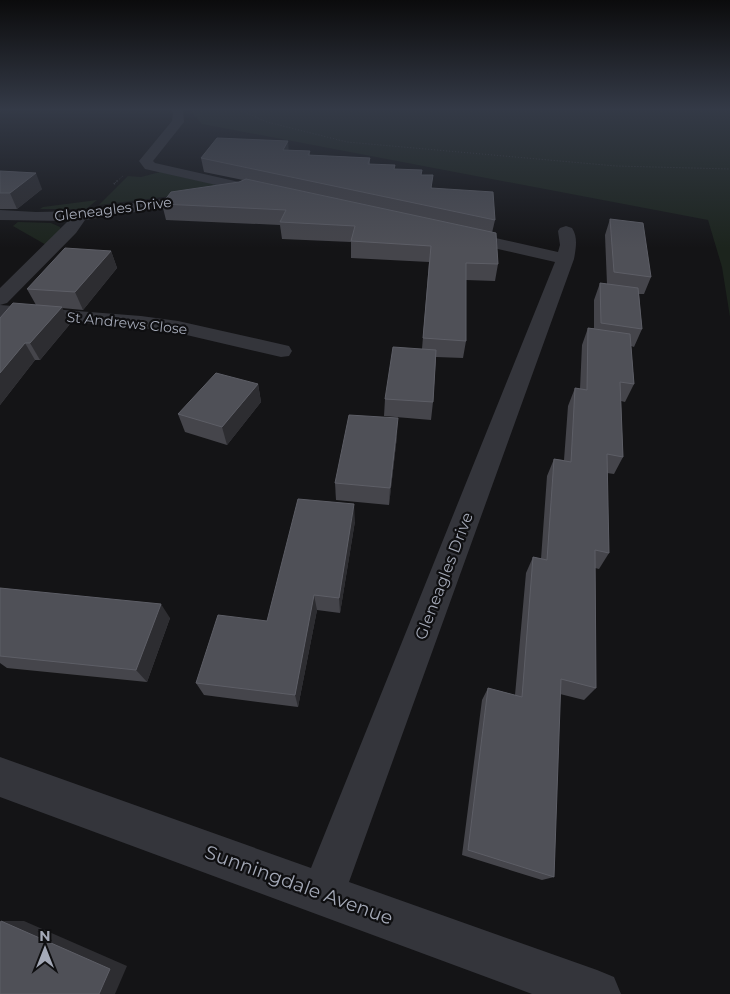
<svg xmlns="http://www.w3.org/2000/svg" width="730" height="994" viewBox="0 0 730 994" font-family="Montserrat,sans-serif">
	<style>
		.green { fill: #1c241d }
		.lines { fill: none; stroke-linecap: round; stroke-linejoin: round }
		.path-far1 { stroke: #3a3c42; stroke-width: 1; stroke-dasharray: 1 2; stroke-linecap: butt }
		.path { stroke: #3a3c42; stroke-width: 2; stroke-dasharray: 1 2.5; stroke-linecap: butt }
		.minor { fill: #34353b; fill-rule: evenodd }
		.wall { fill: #45454b }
		.shaded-wall { fill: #2d2d31 }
		.building { fill: #4f5057; stroke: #5d5e66 }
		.labels { text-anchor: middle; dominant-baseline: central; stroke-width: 4.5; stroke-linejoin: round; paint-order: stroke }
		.far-street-label { font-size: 14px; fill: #a4a9b7; stroke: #0f0f11 }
		.street-label { font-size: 16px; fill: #a4a9b7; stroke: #0f0f11 }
		.near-street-label { font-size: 19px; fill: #a4a9b7; stroke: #0f0f11 }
	</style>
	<rect width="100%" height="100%" fill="#141416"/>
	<!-- green -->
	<g class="green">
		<path d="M188 108H730V317L722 267 708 220 202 124Z"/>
		<path d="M160 172 214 184 215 187 212 191 99 205 128 176 141 177Z"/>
		<path d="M97 200 86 209H40L43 207Z"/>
		<path d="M18 222 51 223 60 227 61 231 48 246 13 226Z"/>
	</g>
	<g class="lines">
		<!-- path-far1 -->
		<g class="path-far1">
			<path d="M236 108 267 122 347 142 616 166 730 169"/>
			<path d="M115 183 124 175"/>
		</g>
		<!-- path -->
		<path class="path" d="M114 184 117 181"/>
		<!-- minor -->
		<g class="minor">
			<path d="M168 108 183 110 184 122 153 161 155 163 270 189 272 192 270 195 265 196 145 169 139 161 172 121 173 113Z"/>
			<path d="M199 194 204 195 206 198 204 201 85 220 76 233 7 303 0 305V288L68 221 0 220V210L36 212 80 211Z"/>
			<path d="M566 226 572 228C578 237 576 248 574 259L349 882 597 970 614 977 621 994H532L0 797V757L311 868 555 262 454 239 452 235 454 231 460 230 558 252 560 245 558 231 560 228Z"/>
			<path d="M0 305 141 316 178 321 289 346 292 351 289 356 281 357 178 333 141 328 0 317Z"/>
		</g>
	</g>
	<!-- wall -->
	<g class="wall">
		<path d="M288 141V150L310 151V155L370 158V164L422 175 432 188 495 220 492 233 498 264 495 281 466 280V341L463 358 436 357 433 402 431 420 384 416 385 399 422 349 429 262 351 258V242L282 239 280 225 166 220 162 204 239 182 243 180 204 172 201 158Z"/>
		<path d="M0 171 42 189 17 209H0Z"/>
		<path d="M610 219 651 277 644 294H639L642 329 634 347 631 346 634 384 625 402 621 401 623 457 614 474 607 473 609 553 599 569 595 568 596 688 584 700 560 694 554 877 542 880 462 855 482 700 488 688 515 695 526 573 533 557 541 559 547 476 554 459 564 460 568 406 575 388 580 389 582 345 588 328H594V300L600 283 607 284 605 235Z"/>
		<path d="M111 251 117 268 83 310 62 308 70 324 40 360H35L0 405V318L36 305 27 289Z"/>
		<path d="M258 384 261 402 227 445 185 432 178 414Z"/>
		<path d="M397 436 389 505 336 500 335 483Z"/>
		<path d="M355 521 340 613 317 610 298 707 204 695 196 683 267 621Z"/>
		<path d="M0 588 170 618 147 682 7 668 0 663Z"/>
	</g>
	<!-- shaded-wall -->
	<g class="shaded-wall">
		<path d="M288 141 289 155 283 150Z"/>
		<path d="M36 173 42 189 17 209 10 193Z"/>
		<path d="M111 251 117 268 83 310 75 292Z"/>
		<path d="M62 307 70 324 40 360 30 343Z"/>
		<path d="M25 343 35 360 0 405V373Z"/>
		<path d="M258 384 261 402 227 445 222 427Z"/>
		<path d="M398 418 397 436 389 505 390 488Z"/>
		<path d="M354 504 355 521 340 613 339 598Z"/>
		<path d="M314 595 317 610 298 707 295 695Z"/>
		<path d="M161 604 170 618 147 682 136 670Z"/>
		<path d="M1 921H24L127 966 115 994H99Z"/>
	</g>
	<!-- building -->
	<g class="building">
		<path d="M217 138 288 141 283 150 310 151 308 155 370 158 368 164 395 165 394 169 422 170 421 175H433L431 188 493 192 495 220 201 158Z"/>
		<path d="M0 171 36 173 10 193H0Z"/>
		<path d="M246 179 496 233 498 264 466 263V341L423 338 431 246 351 241 355 226 280 222 286 210 162 204 171 192 239 182Z"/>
		<path d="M610 219 643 223 651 277 614 272Z"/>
		<path d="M65 248 111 251 75 292 27 289Z"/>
		<path d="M600 283 638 288 642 329 601 323Z"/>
		<path d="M13 303 62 307 30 343H25L0 373V318Z"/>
		<path d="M588 328 630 334 634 384 620 382 623 457 607 454 609 553 595 550 596 688 561 679 554 877 468 850 488 688 522 697 533 557 547 560 554 459 571 462 575 388 587 390Z"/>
		<path d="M393 347 436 350 433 402 385 399Z"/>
		<path d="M216 373 258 384 222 427 178 414Z"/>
		<path d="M349 415 398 418 390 488 335 483Z"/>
		<path d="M298 499 354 504 339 598 314 595 295 695 196 683 218 615 267 621Z"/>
		<path d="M0 588 161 604 136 670 0 656Z"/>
		<path d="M1 921 110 969 99 994H0V923Z"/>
	</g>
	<!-- sky -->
	<linearGradient id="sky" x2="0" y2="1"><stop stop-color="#0b0b0c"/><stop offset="0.44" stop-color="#343a47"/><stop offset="1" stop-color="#343a47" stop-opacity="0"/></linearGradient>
	<rect width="730" height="248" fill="url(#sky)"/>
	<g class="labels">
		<!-- far-street labels -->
		<g class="far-street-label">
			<text transform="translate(113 209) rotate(-7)">Gleneagles Drive</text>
			<text transform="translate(127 323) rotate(6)">St Andrews Close</text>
		</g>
		<!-- street labels -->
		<g class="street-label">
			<text transform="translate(444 576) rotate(-69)">Gleneagles Drive</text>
		</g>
		<!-- near-street labels -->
		<g class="near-street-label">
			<text transform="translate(299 885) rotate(20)">Sunningdale Avenue</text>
		</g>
	</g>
	<!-- north arrow -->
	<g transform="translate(45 949)" stroke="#0f0f11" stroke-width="4" paint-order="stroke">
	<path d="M0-4L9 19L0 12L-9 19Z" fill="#a4a9b7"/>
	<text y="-8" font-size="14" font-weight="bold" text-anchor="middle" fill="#a4a9b7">N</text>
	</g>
</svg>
